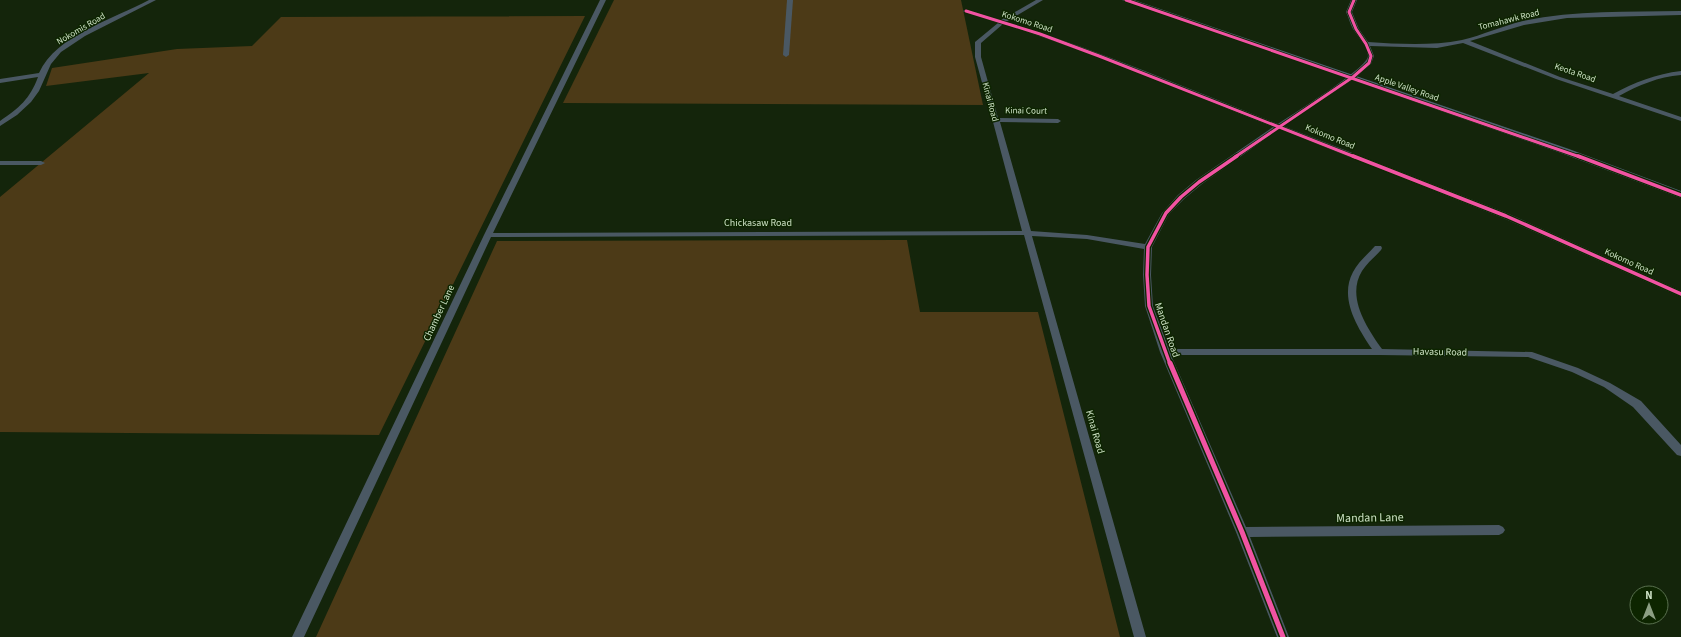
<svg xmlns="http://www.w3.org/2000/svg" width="1681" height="637" viewBox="0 0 1681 637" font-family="'Source Sans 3',sans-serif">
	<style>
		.green { fill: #4c3a17 }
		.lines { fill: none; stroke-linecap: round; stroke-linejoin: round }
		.street { fill: #4a5863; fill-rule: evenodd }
		.secondary { fill: #506272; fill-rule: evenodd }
		.cycleway-far2-casing { stroke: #0d2500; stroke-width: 4.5 }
		.cycleway-far1-casing { stroke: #0d2500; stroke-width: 6 }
		.cycleway-casing { stroke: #0d2500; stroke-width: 8 }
		.cycleway-far2 { stroke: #f153a3; stroke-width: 3 }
		.cycleway-far1 { stroke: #f153a3; stroke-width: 3.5 }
		.cycleway { stroke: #f153a3; stroke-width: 5 }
		.labels { text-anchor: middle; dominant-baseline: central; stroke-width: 3; stroke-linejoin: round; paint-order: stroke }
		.far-street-label { font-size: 9px; fill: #cce0c3; stroke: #0d2500 }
		.street-label { font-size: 10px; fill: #cce0c3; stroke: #0d2500 }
		.near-street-label { font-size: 12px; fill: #cce0c3; stroke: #0d2500 }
	</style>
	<rect width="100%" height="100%" fill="#14250b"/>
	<!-- green -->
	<g class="green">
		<path d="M614 0H961L983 105 563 103Z"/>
		<path d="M585 16 379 435 0 432V197L149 73 46 86 52 68 177 49 252 46 281 17Z"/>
		<path d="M907 240 920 312H1038L1120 637H316L497 241Z"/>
	</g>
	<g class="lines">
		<!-- street -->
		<g class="street">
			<path d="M149 0H156L85 36 61 52 51 64 39 91 31 102 17 115 0 126V121C19 108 30 99 38 77L0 83V79L39 73C56 35 114 19 149 0Z"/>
			<path d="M600 0H606L493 233 1022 231 993 122 991 120 992 119 975 57V42L998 23 964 12 963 11 966 9 1001 20 1036 0H1043L1006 22C1099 50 1188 89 1278 124 1291 115 1368 68 1368 56 1368 47 1358 37 1353 29 1350 24 1349 18 1346 12L1351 0H1357L1352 12 1359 29 1368 42C1399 44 1431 46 1462 40 1483 35 1502 26 1523 21 1575 10 1628 12 1681 11V15L1567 18 1524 25 1470 41 1560 77 1613 94C1635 82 1656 74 1681 71V75C1658 77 1639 85 1619 96L1681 117V121L1556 79 1463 43 1437 48 1370 46 1374 56 1371 64 1355 78 1283 126 1509 214 1681 291V297L1503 218 1279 129 1202 184 1184 199 1169 214 1152 247 1151 275 1153 306 1169 349H1372C1357 327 1339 298 1353 272 1358 262 1368 254 1375 246H1381L1382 248 1381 250C1375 257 1367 263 1362 271 1346 297 1367 328 1382 349L1532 352 1578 368 1610 383 1641 401 1681 445V456L1677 455 1633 407 1604 387 1572 372 1528 357 1379 355H1171L1246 527 1499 525 1503 527 1505 530 1503 533 1499 535 1250 537 1289 637H1277L1236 532 1160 352 1145 306 1143 275 1144 249 1087 239 1032 236 1146 637H1134L1024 235 491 237 304 637H292L484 235ZM1003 24C1095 53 1184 92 1273 127L1196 180 1178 195 1162 213 1145 244 1087 235 1031 231 1000 122 1058 123 1061 121 1058 119 998 118 981 57V43Z"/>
			<path d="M787 0H793L789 55 786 57 783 55Z"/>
			<path d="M0 161H41L45 163 41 165H0Z"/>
		</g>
		<!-- secondary -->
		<path class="secondary" d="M1122 0H1134L1569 149 1681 191V198L1561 153Z"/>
		<!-- cycleway-far2 casing -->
		<g class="cycleway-far2-casing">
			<g id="cycleway-far2">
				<path d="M1126 0 1580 157"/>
				<path d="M966 11 1040 34 1099 56 1355 157"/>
				<path d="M1235 157 1353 77 1369 63 1371 56 1366 44 1356 29 1349 12 1354 0"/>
			</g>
		</g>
		<!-- cycleway-far1 casing -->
		<g class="cycleway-far1-casing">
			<g id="cycleway-far1">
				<path d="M1353 156 1506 216 1681 294"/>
				<path d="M1578 156 1681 195"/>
				<path d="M1170 364 1149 306 1147 275 1148 247 1166 213 1181 197 1199 182 1237 156"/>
			</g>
		</g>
		<!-- cycleway casing -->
		<g class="cycleway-casing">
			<path id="cycleway" d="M1170 363 1242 532 1283 637"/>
		</g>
		<!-- cycleway-far2 -->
		<use href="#cycleway-far2" class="cycleway-far2"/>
		<!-- cycleway-far1 -->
		<use href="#cycleway-far1" class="cycleway-far1"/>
		<!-- cycleway -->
		<use href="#cycleway" class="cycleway"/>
	</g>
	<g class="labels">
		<!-- far-street labels -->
		<g class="far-street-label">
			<text transform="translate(1509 20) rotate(-14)">Tomahawk Road</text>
			<text transform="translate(1027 22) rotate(18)">Kokomo Road</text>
			<text transform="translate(81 29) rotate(-30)">Nokomis Road</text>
			<text transform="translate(1575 73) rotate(19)">Keota Road</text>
			<text transform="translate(1407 88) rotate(19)">Apple Valley Road</text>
			<text transform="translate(990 102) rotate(75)">Kinai Road</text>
			<text transform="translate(1026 111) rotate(1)">Kinai Court</text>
			<text transform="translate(1330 137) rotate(22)">Kokomo Road</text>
			<text transform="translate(1629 262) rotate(24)">Kokomo Road</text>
		</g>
		<!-- street labels -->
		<g class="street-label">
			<text x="758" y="223">Chickasaw Road</text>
			<text transform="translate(439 313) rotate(-65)">Chamber Lane</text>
			<text transform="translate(1167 330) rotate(71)">Mandan Road</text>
			<text transform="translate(1440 352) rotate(1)">Havasu Road</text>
			<text transform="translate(1095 432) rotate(74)">Kinai Road</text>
		</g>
		<!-- near-street labels -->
		<g class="near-street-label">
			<text transform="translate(1370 518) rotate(-1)">Mandan Lane</text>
		</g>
	</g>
	<!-- north arrow -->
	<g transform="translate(1649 605)"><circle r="19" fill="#0d2500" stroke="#59704e"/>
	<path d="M0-3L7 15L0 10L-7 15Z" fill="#8c9f83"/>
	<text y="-6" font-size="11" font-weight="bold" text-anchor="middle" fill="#cce0c3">N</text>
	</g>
</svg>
